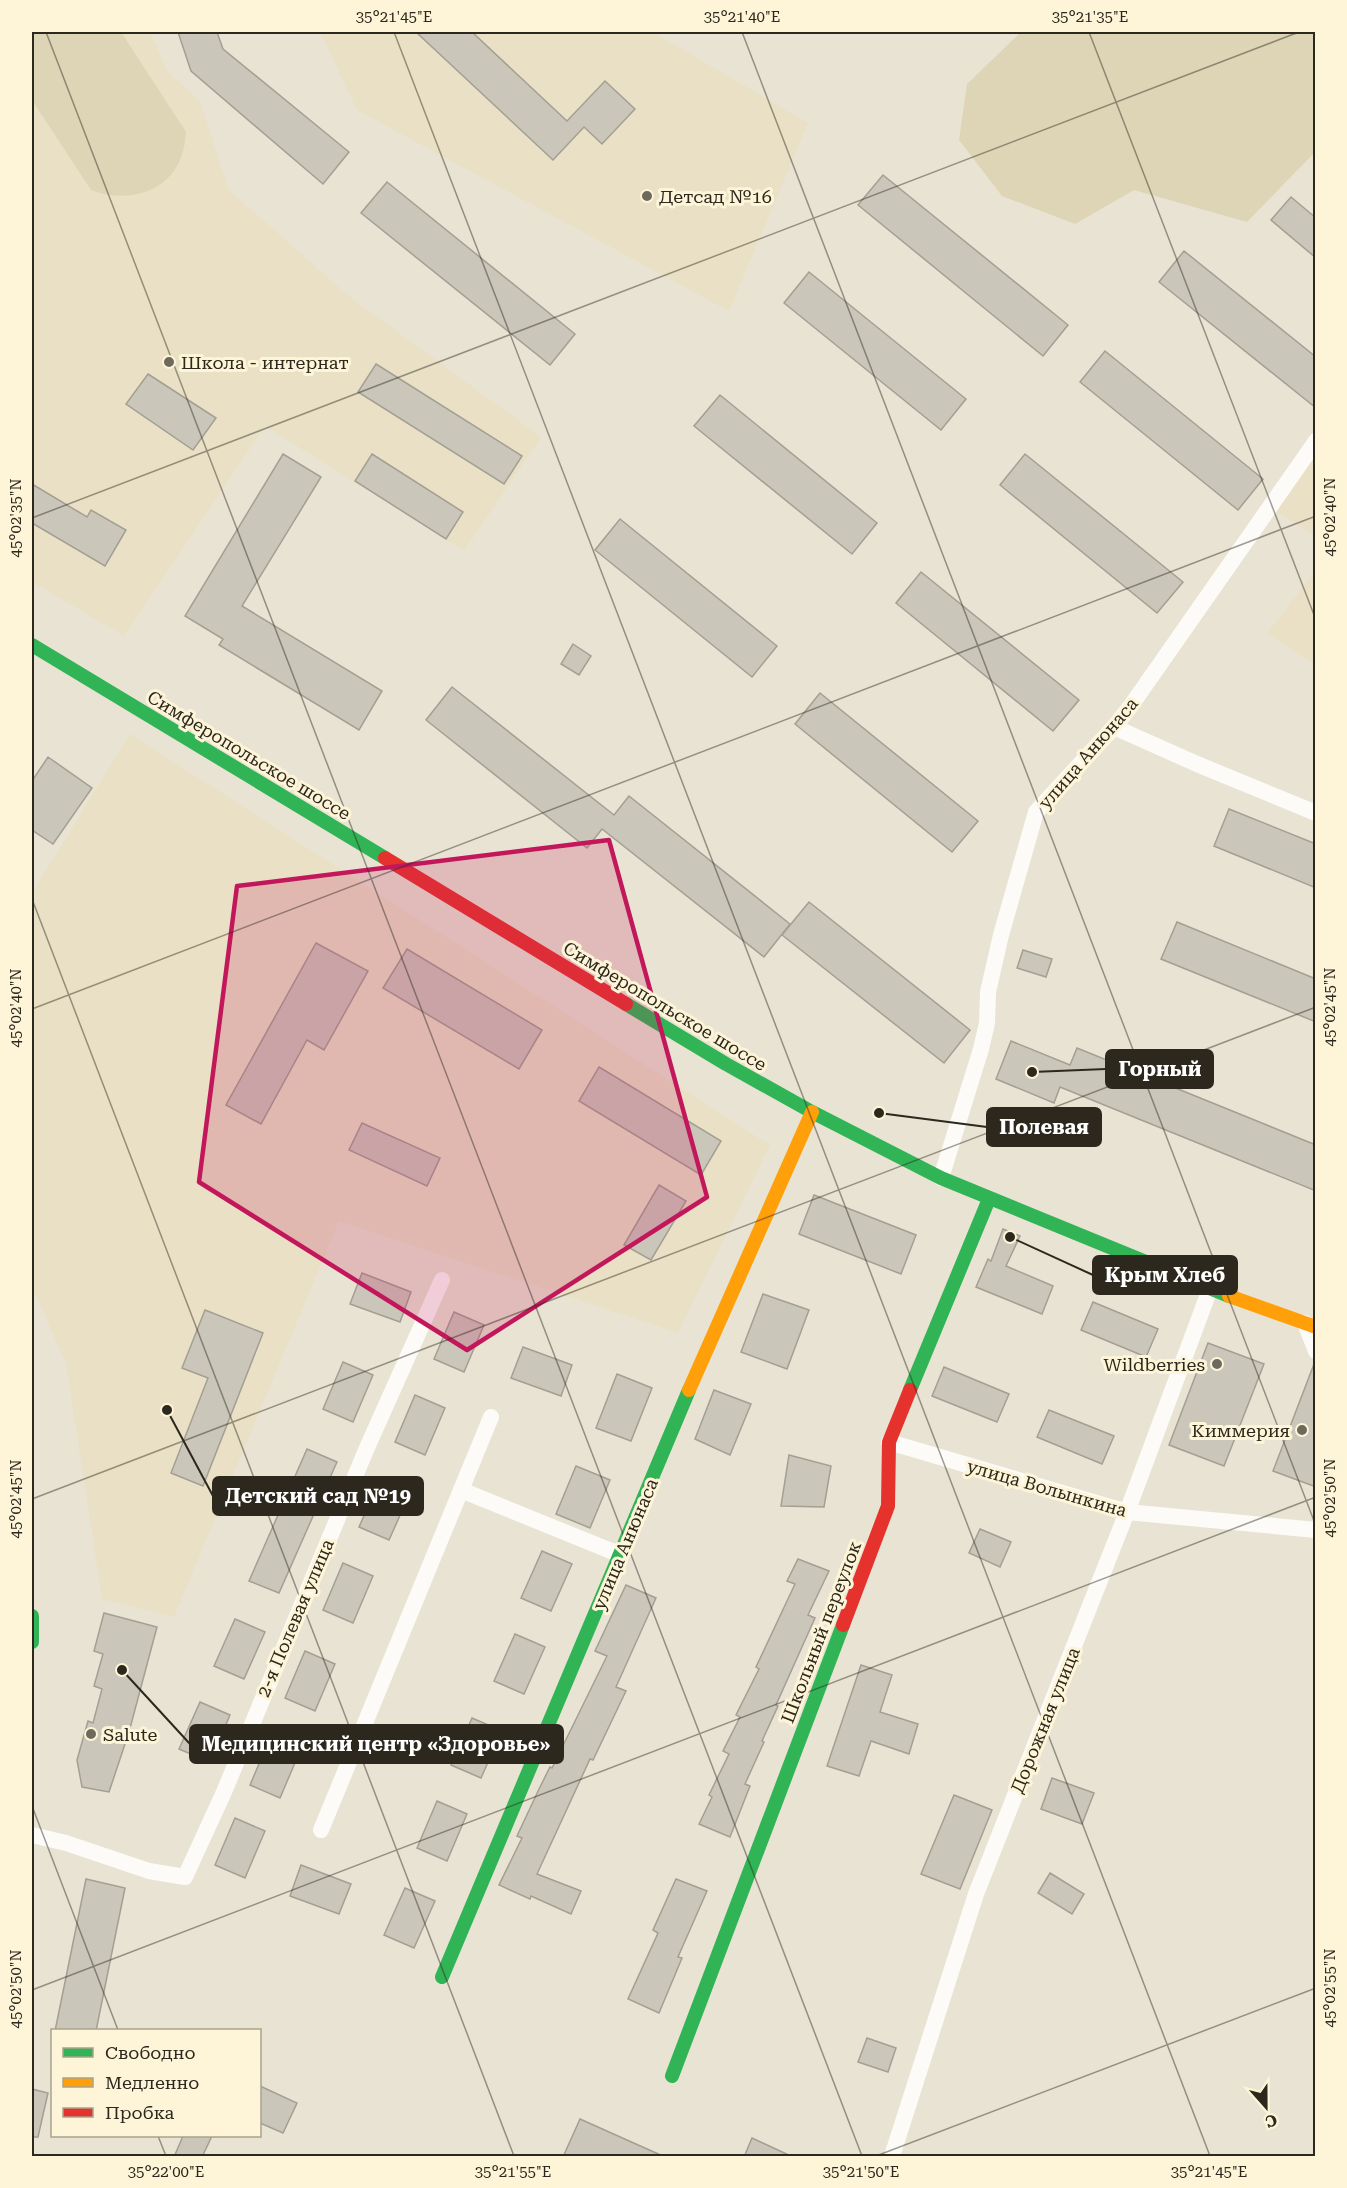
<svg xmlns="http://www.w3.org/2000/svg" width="1347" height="2188" viewBox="0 0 1347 2188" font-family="'Roboto Serif',serif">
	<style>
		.built { fill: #e9e0c5 }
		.green { fill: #ded4b6 }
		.building { fill: #cbc6ba; stroke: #a39f93; stroke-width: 1.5 }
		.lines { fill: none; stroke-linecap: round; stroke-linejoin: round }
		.street { stroke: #fcfbf8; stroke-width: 16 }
		.fast { stroke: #30b455; stroke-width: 14 }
		.slow { stroke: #ff9f0a; stroke-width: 14 }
		.jam { stroke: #e5322d; stroke-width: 14 }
		.marked { fill: #c2185b; fill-opacity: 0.2; stroke: #c2185b; stroke-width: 4.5; stroke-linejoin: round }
		.ticks { fill: none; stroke: #2c281d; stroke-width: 1.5; stroke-opacity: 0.45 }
		.poi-dot { fill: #6e695d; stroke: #fef4d8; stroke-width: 2 }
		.labels { text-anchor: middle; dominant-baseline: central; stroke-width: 6; stroke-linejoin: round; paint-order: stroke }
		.poi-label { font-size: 18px; fill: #2c281d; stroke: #fef4d8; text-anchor: start }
		.street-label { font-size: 18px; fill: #2c281d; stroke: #fef4d8 }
		.leader { fill: none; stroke: #2c281d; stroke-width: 2 }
		.callout-dot { fill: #2c281d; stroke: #fef4d8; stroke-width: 2 }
		.callout { fill: #2c281d; stroke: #2c281d; stroke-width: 2 }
		.callout-label { font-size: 20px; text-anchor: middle; font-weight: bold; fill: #fff }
		.neatline { fill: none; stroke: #2c281d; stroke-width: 2 }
		.ticks-label { font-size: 15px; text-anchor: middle; fill: #2c281d }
	</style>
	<rect width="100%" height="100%" fill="#e9e3d3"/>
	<!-- built -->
	<g class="built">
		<path d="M32 32H150L168 72 200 101 229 190 350 297 541 437 464 551 265 426 124 636 32 582Z"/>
		<path d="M320 32H653L808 123 729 311 357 110Z"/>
		<path d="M1315 457V536L1274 510Z"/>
		<path d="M1315 572V665L1267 633Z"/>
		<path d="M130 734 770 1145 678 1333 339 1221 174 1617 102 1599 66 1363 32 1287V893Z"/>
	</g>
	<!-- green -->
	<g class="green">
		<path d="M32 32H121L186 132C185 138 185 145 183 151 172 193 127 204 91 190L32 100Z"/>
		<path d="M1021 32H1315V152L1247 222 1134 190 1075 224 1002 196 959 140 967 84Z"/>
	</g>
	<!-- building -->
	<g class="building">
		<path d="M178 32H217L223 49 349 152 323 184 191 71Z"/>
		<path d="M416 32H472L567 121 605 81 635 109 602 144 584 127 553 160Z"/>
		<path d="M883 175 1068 325 1043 356 858 205Z"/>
		<path d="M387 182 575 334 550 365 361 213Z"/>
		<path d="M1291 197 1316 218V258L1271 220Z"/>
		<path d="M1184 251 1316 357V408L1159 282Z"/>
		<path d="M809 272 966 399 941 430 784 303Z"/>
		<path d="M1105 351 1263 479 1238 510 1080 382Z"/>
		<path d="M376 364 522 456 504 484 358 392Z"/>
		<path d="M148 374 216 418 193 450 126 404Z"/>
		<path d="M720 395 877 523 852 554 694 426Z"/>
		<path d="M283 454 321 477 242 606 382 691 359 730 219 645 223 639 185 616Z"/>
		<path d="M372 454 463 512 446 539 355 481Z"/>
		<path d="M1025 454 1183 582 1157 613 1000 485Z"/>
		<path d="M32 484 87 517 91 510 126 530 105 566 32 523Z"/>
		<path d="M620 519 777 646 752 677 595 550Z"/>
		<path d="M921 572 1079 700 1053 731 896 603Z"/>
		<path d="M573 644 591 656 579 675 561 664Z"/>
		<path d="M452 687 614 815 629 796 790 924 764 957 602 829 587 848 426 720Z"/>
		<path d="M820 693 978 821 952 852 795 724Z"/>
		<path d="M48 757 92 788 53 844 32 830V781Z"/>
		<path d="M1229 809 1316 844V888L1214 846Z"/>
		<path d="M809 902 970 1030 944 1063 782 935Z"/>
		<path d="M1177 922 1316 979V1022L1161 959Z"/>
		<path d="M316 943 368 971 324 1050 307 1040 261 1124 226 1105Z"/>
		<path d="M407 949 542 1030 519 1069 383 988Z"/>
		<path d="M1023 950 1052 959 1046 977 1017 968Z"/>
		<path d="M1011 1041 1070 1065 1077 1048 1316 1145V1191L1060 1087 1054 1103 996 1079Z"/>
		<path d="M599 1067 721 1141 701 1175 579 1101Z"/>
		<path d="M362 1123 440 1158 427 1186 349 1150Z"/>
		<path d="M659 1185 686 1201 651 1260 624 1245Z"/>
		<path d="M814 1195 916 1235 901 1274 799 1234Z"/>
		<path d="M1003 1229 1020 1236 1006 1266 1053 1286 1042 1314 976 1287 988 1259 991 1261Z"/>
		<path d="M362 1273 411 1292 400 1322 350 1304Z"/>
		<path d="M763 1294 809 1310 787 1369 741 1352Z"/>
		<path d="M1093 1302 1158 1329 1146 1357 1081 1330Z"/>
		<path d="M205 1310 263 1333 203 1486 171 1473 208 1378 182 1368Z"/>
		<path d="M454 1312 484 1325 464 1372 434 1359Z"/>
		<path d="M1208 1343 1264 1364 1224 1466 1169 1445Z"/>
		<path d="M523 1347 572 1365 561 1396 511 1378Z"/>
		<path d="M343 1362 373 1375 353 1422 323 1409Z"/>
		<path d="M1314 1364H1316V1487L1273 1471Z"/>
		<path d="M944 1367 1009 1394 997 1422 932 1396Z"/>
		<path d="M617 1374 652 1388 631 1441 596 1428Z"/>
		<path d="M714 1390 751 1404 730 1455 695 1439Z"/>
		<path d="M415 1395 445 1408 425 1455 395 1442Z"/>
		<path d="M1049 1410 1114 1436 1102 1464 1037 1437Z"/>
		<path d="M307 1449 337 1462 279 1593 249 1581Z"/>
		<path d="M789 1455 831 1466 824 1507 781 1506Z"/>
		<path d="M576 1466 610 1480 590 1528 556 1514Z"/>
		<path d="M380 1480 410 1493 389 1540 359 1527Z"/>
		<path d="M980 1529 1011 1542 1000 1567 969 1553Z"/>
		<path d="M542 1551 572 1564 551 1611 521 1598Z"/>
		<path d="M798 1559 829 1571 808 1615 815 1618 776 1705 778 1706 762 1741 764 1742 745 1784 750 1786 730 1837 699 1824 712 1797 709 1795 729 1754 723 1751 740 1717 736 1715 759 1669 756 1667 795 1584 787 1581Z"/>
		<path d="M343 1563 373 1576 353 1623 323 1610Z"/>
		<path d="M626 1585 656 1598 616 1687 626 1691 593 1760 590 1759 537 1874 581 1891 571 1914 531 1896 530 1899 499 1885 522 1838 517 1836 539 1789 550 1767 552 1768 607 1656 595 1651Z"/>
		<path d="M104 1613 157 1627 129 1732 109 1792 82 1787 77 1760 88 1721 93 1723 102 1689 94 1686 103 1654 94 1651Z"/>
		<path d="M235 1619 265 1632 244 1679 214 1666Z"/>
		<path d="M515 1634 545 1647 524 1694 494 1681Z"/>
		<path d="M305 1651 335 1664 315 1711 285 1698Z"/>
		<path d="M861 1665 892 1675 880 1712 918 1724 909 1754 871 1741 859 1776 827 1766Z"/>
		<path d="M200 1702 230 1715 210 1762 179 1749Z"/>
		<path d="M472 1718 502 1731 481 1778 451 1765Z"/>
		<path d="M270 1738 300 1751 280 1798 250 1785Z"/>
		<path d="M1052 1778 1094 1793 1082 1824 1041 1809Z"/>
		<path d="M954 1795 992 1810 960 1889 921 1874Z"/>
		<path d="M437 1801 467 1814 447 1861 417 1848Z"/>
		<path d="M235 1818 265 1831 245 1878 215 1865Z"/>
		<path d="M301 1865 351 1884 339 1914 290 1896Z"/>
		<path d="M1050 1873 1084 1894 1072 1914 1038 1893Z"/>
		<path d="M86 1879 125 1888 96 2031H55Z"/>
		<path d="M676 1879 707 1891 678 1957 682 1958 659 2013 628 1999 658 1933 653 1930Z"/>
		<path d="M405 1888 435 1901 414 1948 384 1935Z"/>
		<path d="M867 2038 896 2048 888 2072 858 2062Z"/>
		<path d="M260 2086 297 2103 283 2133 260 2123Z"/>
		<path d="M32 2089 48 2093 38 2137H32Z"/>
		<path d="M580 2119 665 2157H563Z"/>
		<path d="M183 2136H212L202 2157H174Z"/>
		<path d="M752 2138 793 2157H744Z"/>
	</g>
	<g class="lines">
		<!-- street -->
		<g class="street">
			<path d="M1114 727 1197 764 1316 813"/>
			<path d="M941 1178 981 1049 987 1023 988 992 1001 935 1036 812 1114 727 1130 707 1316 441"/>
			<path d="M1305 1323 1316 1351"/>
			<path d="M889 1442 1127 1512 1316 1530"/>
			<path d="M461 1490 621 1555"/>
			<path d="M321 1830 491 1417"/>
			<path d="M32 1835 66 1843 149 1871 185 1877 224 1792 366 1450 442 1280"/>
			<path d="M892 2156 976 1894 1127 1512 1210 1289"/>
		</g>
		<!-- fast -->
		<g class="fast">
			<path d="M32 645 385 858"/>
			<path d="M626 1004 726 1064 812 1112 941 1178 1229 1296"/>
			<path d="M910 1390 989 1199"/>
			<path d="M32 1616V1642"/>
			<path d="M442 1977 689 1390"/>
			<path d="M672 2076 843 1625"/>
		</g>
		<!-- slow -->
		<g class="slow">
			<path d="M1229 1296 1316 1327"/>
			<path d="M689 1390 812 1112"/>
		</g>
		<!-- jam -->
		<g class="jam">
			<path d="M385 858 626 1004"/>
			<path d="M843 1625 888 1506 889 1442 910 1390"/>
		</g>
	</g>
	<!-- marked area -->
	<path class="marked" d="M609 840 707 1197 467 1350 199 1182 237 886Z"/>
	<!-- ticks -->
	<path class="ticks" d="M46 32 862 2156M394 32 1210 2156M742 32 1316 1526M1089 32 1316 620M32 518 1299 32M32 899 514 2156M32 1009 1316 516M32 1499 1316 1007M32 1806 118 2030M32 1990 1316 1497M158 2136 166 2156M876 2156 1316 1988"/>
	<!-- markers -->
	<g class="poi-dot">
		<circle cx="647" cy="196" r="6"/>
		<circle cx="169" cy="362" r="6"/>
		<circle cx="1217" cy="1364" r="6"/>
		<circle cx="1302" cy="1430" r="6"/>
		<circle cx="91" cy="1734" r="6"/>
	</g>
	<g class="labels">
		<!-- poi labels -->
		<g class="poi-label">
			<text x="659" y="196">Детсад №16</text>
			<text x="181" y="362">Школа - интернат</text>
			<text x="1205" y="1364" text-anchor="end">Wildberries</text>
			<text x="1290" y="1430" text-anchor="end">Киммерия</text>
			<text x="103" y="1734">Salute</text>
		</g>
		<!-- street labels -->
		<g class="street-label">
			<text transform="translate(1088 753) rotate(-49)">улица Анюнаса</text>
			<text transform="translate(249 755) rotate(31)">Симферопольское шоссе</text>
			<text transform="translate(665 1006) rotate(31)">Симферопольское шоссе</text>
			<text transform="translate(1047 1488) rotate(16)">улица Волынкина</text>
			<text transform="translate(625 1544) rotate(-67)">улица Анюнаса</text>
			<text transform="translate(295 1618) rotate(-67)">2-я Полевая улица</text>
			<text transform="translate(821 1632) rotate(-69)">Школьный переулок</text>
			<text transform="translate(1045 1720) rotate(-68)">Дорожная улица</text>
		</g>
	</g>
	<!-- callouts -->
	<path class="leader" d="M1032 1072L1106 1069M879 1113L987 1127M1010 1237L1093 1275M167 1410L213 1496M122 1670L190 1744"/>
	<g class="callout-dot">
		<circle cx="1032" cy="1072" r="6"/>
		<circle cx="879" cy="1113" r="6"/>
		<circle cx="1010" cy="1237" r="6"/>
		<circle cx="167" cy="1410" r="6"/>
		<circle cx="122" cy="1670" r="6"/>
	</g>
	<g class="callout">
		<rect x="1106" y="1050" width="107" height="38" rx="6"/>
		<rect x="987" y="1108" width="114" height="38" rx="6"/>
		<rect x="1093" y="1256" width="144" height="38" rx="6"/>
		<rect x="213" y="1477" width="210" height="38" rx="6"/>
		<rect x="190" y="1725" width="373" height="38" rx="6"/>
	</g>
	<g class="callout-label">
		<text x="1160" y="1076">Горный</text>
		<text x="1044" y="1134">Полевая</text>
		<text x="1165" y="1282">Крым Хлеб</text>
		<text x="318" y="1503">Детский сад №19</text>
		<text x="376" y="1751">Медицинский центр «Здоровье»</text>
	</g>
	<!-- border -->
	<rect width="1347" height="2188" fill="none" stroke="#fef4d8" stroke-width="66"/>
	<!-- legend -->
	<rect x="51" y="2029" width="210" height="108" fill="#fef4d8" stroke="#aaa28d" stroke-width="1.5"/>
	<rect x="63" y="2048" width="30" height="9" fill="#30b455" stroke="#aaa28d" stroke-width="1.5"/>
	<text x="105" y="2059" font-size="18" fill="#2c281d">Свободно</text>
	<rect x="63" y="2078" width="30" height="9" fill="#ff9f0a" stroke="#aaa28d" stroke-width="1.5"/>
	<text x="105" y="2089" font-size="18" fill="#2c281d">Медленно</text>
	<rect x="63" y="2108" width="30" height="9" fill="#e5322d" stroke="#aaa28d" stroke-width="1.5"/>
	<text x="105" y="2119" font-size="18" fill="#2c281d">Пробка</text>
	<!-- north arrow -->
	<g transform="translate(1266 2107) rotate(159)" stroke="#fef4d8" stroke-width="4.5" paint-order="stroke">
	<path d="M0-4.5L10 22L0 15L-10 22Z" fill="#2c281d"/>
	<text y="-9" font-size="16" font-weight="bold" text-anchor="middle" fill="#2c281d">С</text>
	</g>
	<rect x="33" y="33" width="1281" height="2122" class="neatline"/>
	<g class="ticks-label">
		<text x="394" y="22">35°21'45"E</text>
		<text x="742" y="22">35°21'40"E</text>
		<text x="1090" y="22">35°21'35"E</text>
		<text transform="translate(1330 517) rotate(-90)" y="5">45°02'40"N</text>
		<text transform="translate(16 518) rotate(-90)" y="5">45°02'35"N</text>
		<text transform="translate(1330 1007) rotate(-90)" y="5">45°02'45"N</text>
		<text transform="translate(16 1008) rotate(-90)" y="5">45°02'40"N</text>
		<text transform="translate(1330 1498) rotate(-90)" y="5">45°02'50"N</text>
		<text transform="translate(16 1499) rotate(-90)" y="5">45°02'45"N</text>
		<text transform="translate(1330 1988) rotate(-90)" y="5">45°02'55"N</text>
		<text transform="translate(16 1989) rotate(-90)" y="5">45°02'50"N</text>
		<text x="166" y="2177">35°22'00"E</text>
		<text x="513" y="2177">35°21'55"E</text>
		<text x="861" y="2177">35°21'50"E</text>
		<text x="1209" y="2177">35°21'45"E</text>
	</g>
</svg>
